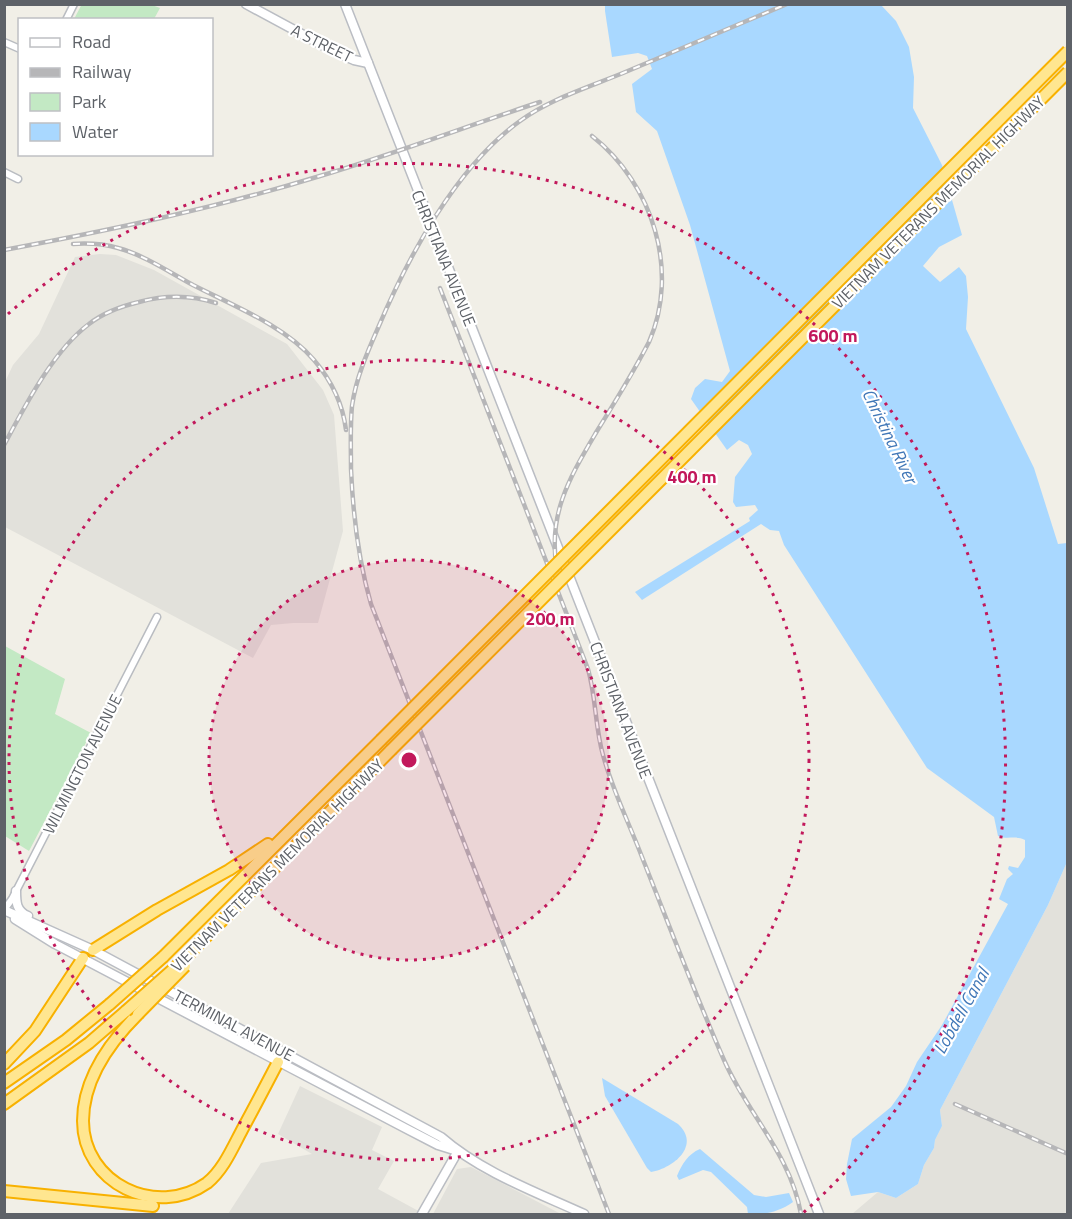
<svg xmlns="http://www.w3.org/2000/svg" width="1072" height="1219" viewBox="0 0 1072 1219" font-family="'Titillium Web',sans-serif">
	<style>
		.industrial { fill: #e2e1db }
		.green { fill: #c3e9c4 }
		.water { fill: #a9d8ff }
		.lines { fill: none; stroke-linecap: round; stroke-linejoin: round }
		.street-casing { stroke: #b9bcc1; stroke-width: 9 }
		.secondary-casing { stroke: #babdc3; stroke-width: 11 }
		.highway-casing { stroke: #f8b100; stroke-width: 14 }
		.street { stroke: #fff; stroke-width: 6 }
		.secondary { stroke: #fff; stroke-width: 8 }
		.highway { stroke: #ffe690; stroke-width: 10 }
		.rail-casing { stroke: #b6b6b8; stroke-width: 4.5 }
		.rail { stroke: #fff; stroke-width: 2; stroke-dasharray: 7; stroke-linecap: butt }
		.highway-bridge-casing { stroke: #f8b100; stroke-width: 14; stroke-linecap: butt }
		.highway-bridge { stroke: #ffe690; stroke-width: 10 }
		.ring { fill: none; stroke: #c2185b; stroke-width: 3; stroke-dasharray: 3 6 }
		.labels { text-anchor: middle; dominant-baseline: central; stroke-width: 4.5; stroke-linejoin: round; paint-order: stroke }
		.street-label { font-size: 16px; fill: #5e6268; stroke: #fff }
		.water-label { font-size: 18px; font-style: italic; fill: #4077b7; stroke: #fff }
		.centre { fill: #c2185b; stroke: #fff; stroke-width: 3 }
		.ring-label { font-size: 18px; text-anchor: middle; font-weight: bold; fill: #c2185b; stroke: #fff; stroke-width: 4.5; stroke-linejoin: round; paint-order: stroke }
	</style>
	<rect width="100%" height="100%" fill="#f1efe7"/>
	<!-- industrial -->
	<g class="industrial">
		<path d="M100 254 116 255 154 270 287 344 323 390 334 415 343 531 318 623H293L271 625 253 658 5 527V382L13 365 39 334 75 257Z"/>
		<path d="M1067 862V1214H852L878 1192 896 1198 918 1184 924 1165 934 1148 935 1140 942 1126 940 1110 1048 905Z"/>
		<path d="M300 1086 382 1127 372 1150 394 1161 378 1189 424 1214H228L261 1163 312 1154 278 1134Z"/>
		<path d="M471 1167 561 1214H433L457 1169Z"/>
	</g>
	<!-- green -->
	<g class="green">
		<path d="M82 4 152 5 160 8 154 19H74Z"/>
		<path d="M5 646 65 679 55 714 91 733 29 851 5 836Z"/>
	</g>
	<!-- water -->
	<g class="water">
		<path d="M605 5H881L896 21 909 47 914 77 913 108 942 165 962 235 939 247 923 266 940 282 959 267 966 276 968 297 966 329 1034 468 1058 544 1067 543V862L1048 905 940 1110 942 1126 935 1140 934 1148 924 1165 918 1184 896 1198 878 1192 851 1196 846 1179 847 1164 852 1139 891 1107 906 1086 917 1062 942 1025 1008 904 999 899 1007 879 1013 874 1008 869 1009 866 1018 868 1025 857V840C1016 835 1007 840 998 836L994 817 927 768 784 545 779 531 770 530 761 524 642 600 635 592 750 521 749 518 758 510 755 505 736 507 733 502 735 477 752 454 748 445 739 440 727 450 691 399 695 388 705 379 722 382 730 371 690 225 657 131 636 112 632 84 652 69 647 56 638 53 612 57 605 11Z"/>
		<path d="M602 1078 678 1124C701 1145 674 1168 651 1172L647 1168 605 1096Z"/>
		<path d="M700 1149 754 1195 766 1197 789 1193 793 1202C779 1212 764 1215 748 1214L747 1207 711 1172 703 1170 679 1180 677 1176C682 1164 688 1154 700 1149Z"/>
	</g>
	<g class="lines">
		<!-- street casing -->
		<g class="street-casing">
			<g id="street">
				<path d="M66 20 74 4"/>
				<path d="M4 42 20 49"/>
				<path d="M4 172 18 179"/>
				<path d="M4 910 12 899 157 617"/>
			</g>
		</g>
		<!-- secondary casing -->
		<g class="secondary-casing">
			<g id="secondary">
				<path d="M246 4 335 52 354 60 368 63"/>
				<path d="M345 4 819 1214"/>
				<path d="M16 891C16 902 16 911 28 916"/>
				<path d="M4 910 93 950 441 1137C481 1172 536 1192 584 1214"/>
				<path d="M15 919 55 944 405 1128 438 1145 454 1150"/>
				<path d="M422 1214 458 1151"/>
			</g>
		</g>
		<!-- highway casing -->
		<g class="highway-casing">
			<g id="highway">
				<path d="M93 950 157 910 229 870 268 844"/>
				<path d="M163 957 381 740"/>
				<path d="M178 965 391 750"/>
				<path d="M138 1014C110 1042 83 1079 83 1121 83 1183 156 1219 207 1183 223 1170 232 1149 242 1130 254 1108 266 1085 278 1062"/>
				<path d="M4 1064 35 1031 83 958"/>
				<path d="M4 1083 66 1040 110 1004"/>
				<path d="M4 1104 89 1043 126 1011"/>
				<path d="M4 1191 153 1206"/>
			</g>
		</g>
		<!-- street -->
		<use href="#street" class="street"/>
		<!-- secondary -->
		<use href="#secondary" class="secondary"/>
		<!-- highway -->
		<use href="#highway" class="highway"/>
		<!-- rail casing -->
		<g class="rail-casing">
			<g id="rail">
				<path d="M73 244C88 243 104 244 118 248 144 255 169 272 193 285 232 305 285 326 314 360 331 380 343 405 346 430"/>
				<path d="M4 250C111 230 216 208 320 176 394 154 467 126 540 102"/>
				<path d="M440 288 588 669C596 697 595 727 603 755 612 789 629 823 642 857 669 925 695 994 724 1060 748 1115 790 1153 801 1214"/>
				<path d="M4 445C25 406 53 351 89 324 103 313 122 306 139 302 165 295 191 295 216 303"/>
				<path d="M557 570C547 514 570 477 597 431 615 402 633 373 649 342 680 271 653 184 592 136"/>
				<path d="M955 1104 1068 1154"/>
				<path d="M609 1214 371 604C358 559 353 515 351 469 351 448 350 427 352 406 356 378 367 353 378 328 408 257 456 167 520 121 550 99 589 87 623 73 678 50 732 27 787 4"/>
			</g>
		</g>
		<!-- rail -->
		<use href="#rail" class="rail"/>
		<!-- highway-bridge casing -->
		<g class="highway-bridge-casing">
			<g id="highway-bridge">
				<path d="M381 740 1068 51"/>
				<path d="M391 750 1068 72"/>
				<path d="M110 1004 163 957"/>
				<path d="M126 1011 178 965"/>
				<path d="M138 1014 185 966"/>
			</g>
		</g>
		<!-- highway-bridge -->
		<use href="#highway-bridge" class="highway-bridge"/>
	</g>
	<!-- distance rings -->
	<circle cx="409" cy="760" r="200" fill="#c2185b" fill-opacity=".12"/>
	<g class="ring">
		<circle cx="409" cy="760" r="200"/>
		<circle cx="409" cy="760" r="400"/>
		<path d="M8 314A600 600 0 1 1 803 1213"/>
	</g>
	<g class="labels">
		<!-- street labels -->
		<g class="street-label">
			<text transform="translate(322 43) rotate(26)">A STREET</text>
			<text transform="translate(938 202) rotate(-45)">VIETNAM VETERANS MEMORIAL HIGHWAY</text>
			<text transform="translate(444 258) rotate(68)">CHRISTIANA AVENUE</text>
			<text transform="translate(621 710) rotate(69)">CHRISTIANA AVENUE</text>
			<text transform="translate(82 764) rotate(-63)">WILMINGTON AVENUE</text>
			<text transform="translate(277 865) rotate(-45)">VIETNAM VETERANS MEMORIAL HIGHWAY</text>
			<text transform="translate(234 1025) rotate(28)">TERMINAL AVENUE</text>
		</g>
		<!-- water labels -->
		<g class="water-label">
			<text transform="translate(890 436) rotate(64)">Christina River</text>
			<text transform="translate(961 1011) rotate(-61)">Lobdell Canal</text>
		</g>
	</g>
	<circle cx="409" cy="760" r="9" class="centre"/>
	<g class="ring-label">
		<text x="833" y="342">600 m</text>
		<text x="692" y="483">400 m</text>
		<text x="550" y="625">200 m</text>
	</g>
	<!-- border -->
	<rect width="1072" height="1219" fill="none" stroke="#5e6268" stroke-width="12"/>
	<!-- legend -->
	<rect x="18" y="18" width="195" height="138" fill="#ffffff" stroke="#bfc0c3" stroke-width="1.5"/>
	<rect x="30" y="38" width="30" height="9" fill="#ffffff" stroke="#bfc0c3" stroke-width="1.5"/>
	<text x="72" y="48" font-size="18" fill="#5e6268">Road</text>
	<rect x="30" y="68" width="30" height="9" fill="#b6b6b8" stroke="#bfc0c3" stroke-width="1.5"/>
	<text x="72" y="78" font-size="18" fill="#5e6268">Railway</text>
	<rect x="30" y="93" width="30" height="18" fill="#c3e9c4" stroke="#bfc0c3" stroke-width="1.5"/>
	<text x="72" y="108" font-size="18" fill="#5e6268">Park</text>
	<rect x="30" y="123" width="30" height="18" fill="#a9d8ff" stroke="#bfc0c3" stroke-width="1.5"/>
	<text x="72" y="138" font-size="18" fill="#5e6268">Water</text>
</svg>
